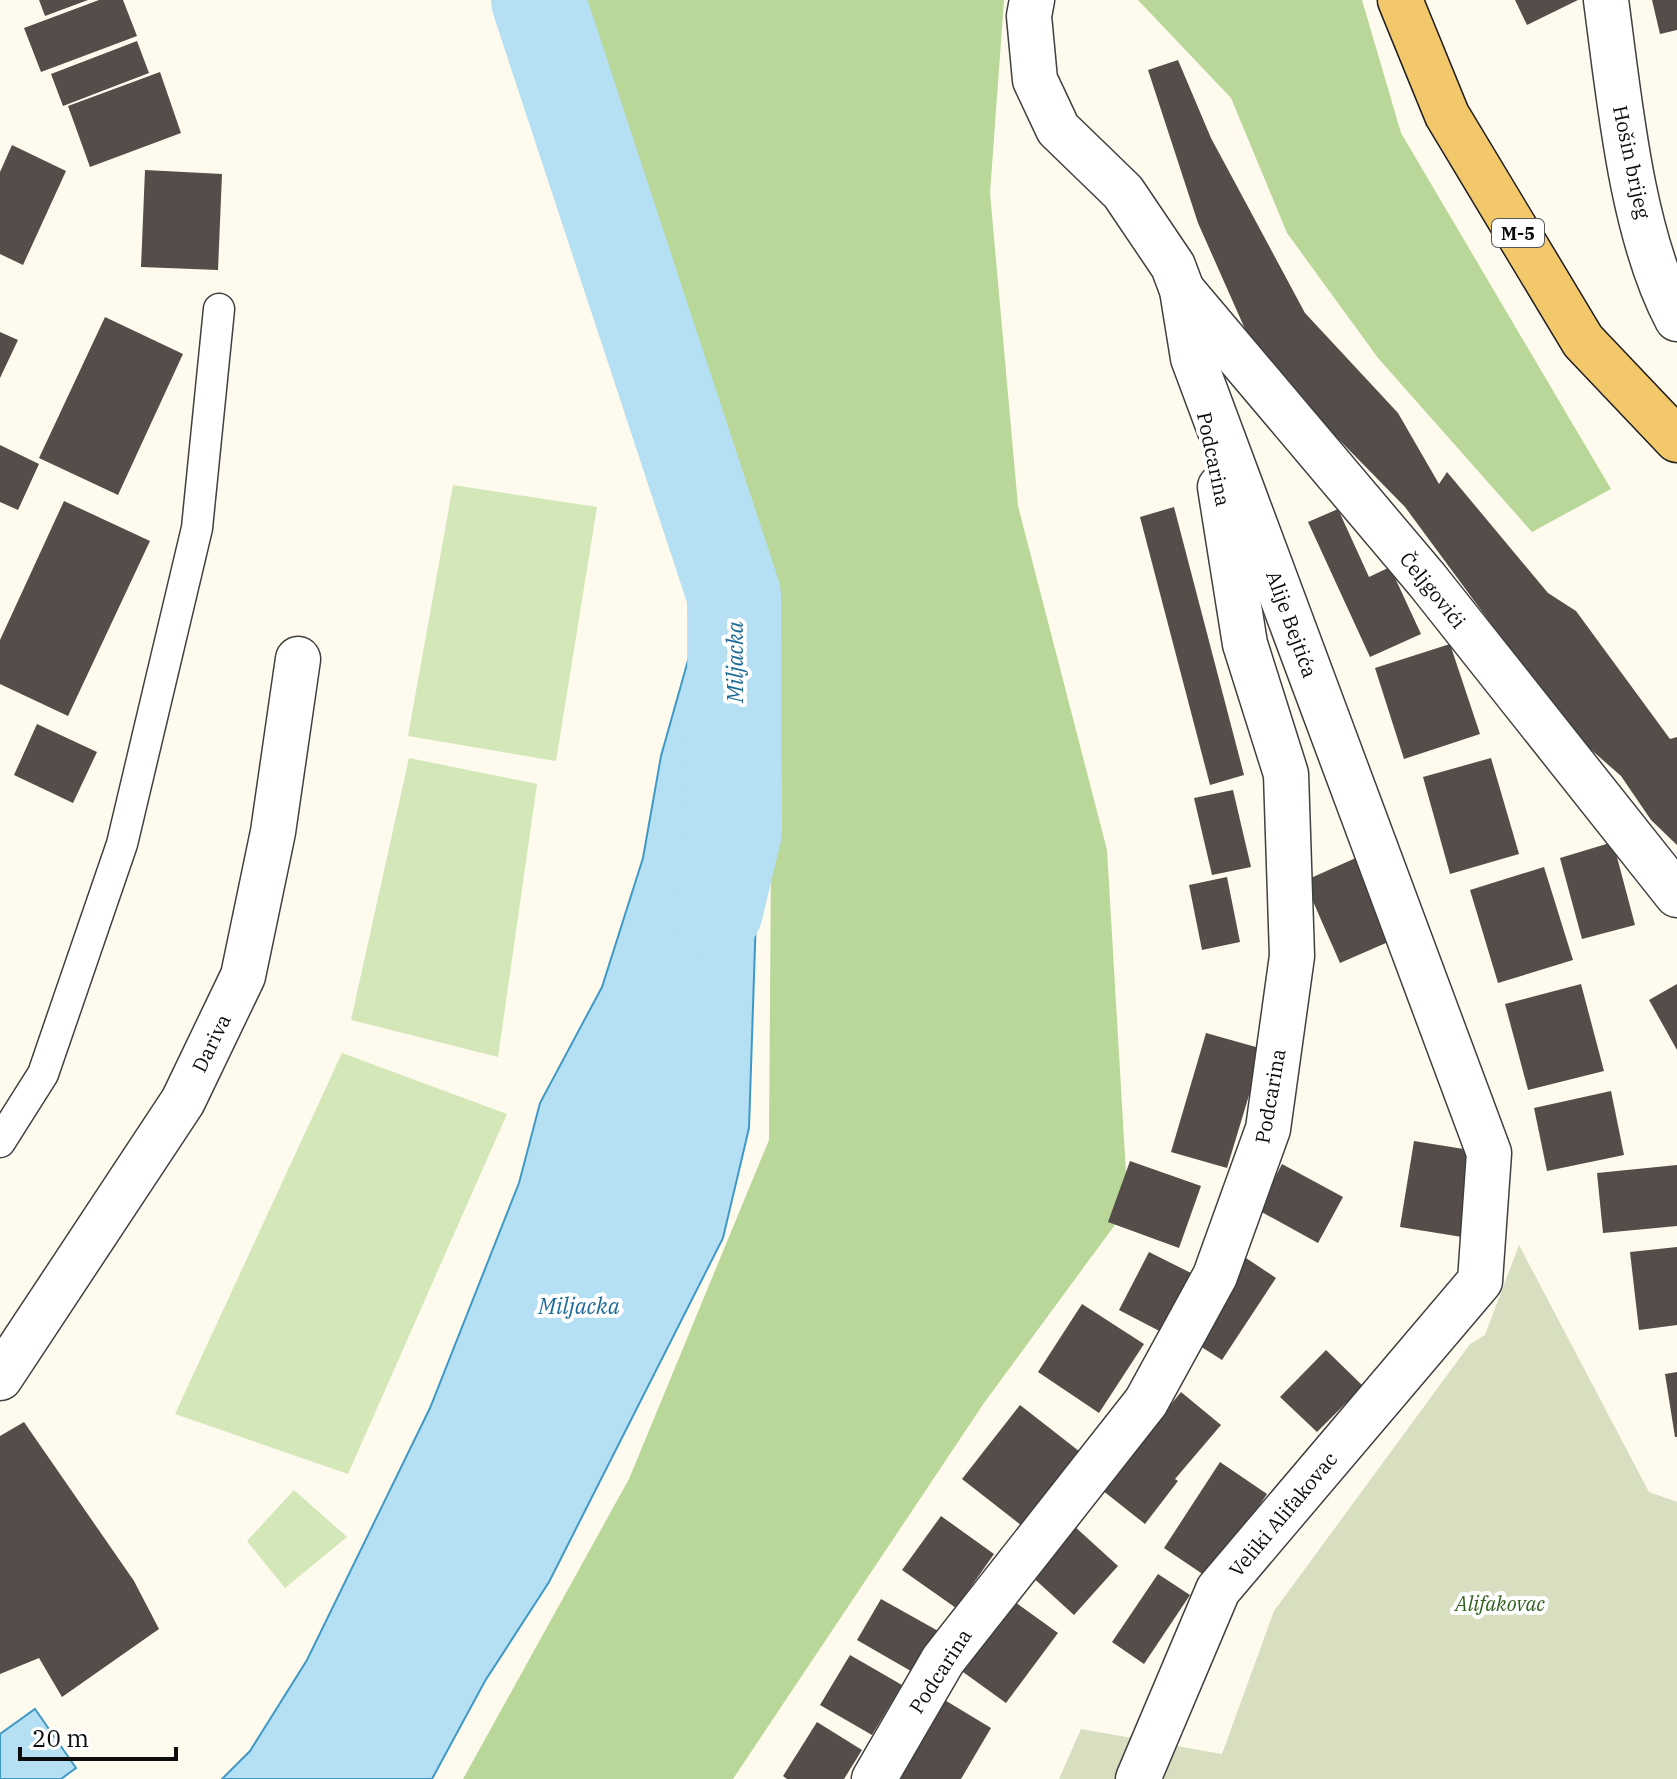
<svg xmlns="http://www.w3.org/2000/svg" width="1677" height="1779" viewBox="0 0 1677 1779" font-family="'IBM Plex Serif',serif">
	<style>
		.green { fill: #d3e7b9 }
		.forest { fill: #b9d799 }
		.cemetery { fill: #d7dfc0 }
		.water { fill: #b5dff3; stroke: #3f99c6; stroke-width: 2 }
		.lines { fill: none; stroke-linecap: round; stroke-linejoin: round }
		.river { stroke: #b5dff3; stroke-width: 94 }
		.building { fill: #554d4a }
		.service-casing { stroke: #404040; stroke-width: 33 }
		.minor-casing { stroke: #404040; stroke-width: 47 }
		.primary-casing { stroke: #1e1e1e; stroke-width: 47 }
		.service { stroke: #fff; stroke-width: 30 }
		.minor { stroke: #fff; stroke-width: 44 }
		.primary { stroke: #f2c86a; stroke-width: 44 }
		.labels { text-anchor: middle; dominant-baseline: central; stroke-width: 8; stroke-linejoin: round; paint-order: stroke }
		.shield { fill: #fff; stroke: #565656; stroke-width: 2 }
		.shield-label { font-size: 18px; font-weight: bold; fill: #0d0d0d }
		.street-label { font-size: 20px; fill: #0d0d0d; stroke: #fff }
		.park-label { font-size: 20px; font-style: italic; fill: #326120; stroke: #fff }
		.water-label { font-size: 22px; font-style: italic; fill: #1c6a98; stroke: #fff }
	</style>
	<rect width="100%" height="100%" fill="#fefaed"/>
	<!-- green -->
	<g class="green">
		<path d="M453 485 597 507 556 761 408 736Z"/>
		<path d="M409 758 537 784 498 1057 351 1020Z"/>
		<path d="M342 1053 507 1114 348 1474 175 1414Z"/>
		<path d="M294 1490 347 1537 285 1588 247 1541Z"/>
	</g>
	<!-- forest -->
	<g class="forest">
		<path d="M574 0H1004L990 193 1018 506 1107 850 1128 1207 984 1403 733 1779H463L629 1479 769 1140 773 583 629 222 592 51Z"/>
		<path d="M1138 0H1362L1401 133 1611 489 1532 532 1378 358 1287 233 1231 98Z"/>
	</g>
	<!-- cemetery -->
	<path class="cemetery" d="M1519 1245 1649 1492 1677 1502V1779H1059L1081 1729 1222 1754 1274 1611 1470 1344 1485 1335Z"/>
	<!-- water -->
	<g class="water">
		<path d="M698 625 697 649 735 783 757 885 749 1128 723 1238 549 1582 485 1681 432 1779H222L250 1751 307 1660 430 1408 519 1183 540 1103 602 987 643 858 661 756Z"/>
		<path d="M35 1709 76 1768 61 1779H0V1734Z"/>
	</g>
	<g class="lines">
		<!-- river -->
		<path class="river" d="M538 0 734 595 735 831 716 910"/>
	</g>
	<!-- building -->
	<g class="building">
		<path d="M39 0H88L45 16Z"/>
		<path d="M99 0H123L137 36 41 72 24 28Z"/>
		<path d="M1515 0H1578L1527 25Z"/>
		<path d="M1652 0H1677V30L1660 34Z"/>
		<path d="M137 41 149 73 63 106 51 74Z"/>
		<path d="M1178 60 1211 138 1305 313 1398 413 1439 484 1447 472 1548 593 1576 611 1670 739 1677 737V845L1651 820 1621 776 1571 732 1405 507 1257 356 1198 223 1148 70Z"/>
		<path d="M160 72 181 133 90 167 68 106Z"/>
		<path d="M12 145 66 171 23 265 0 254V172Z"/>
		<path d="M145 170 222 174 218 270 141 267Z"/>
		<path d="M105 317 183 354 118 495 39 458Z"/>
		<path d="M0 332 18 340 0 378Z"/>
		<path d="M0 445 39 464 18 510 0 502Z"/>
		<path d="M64 501 150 541 68 716 0 684V640Z"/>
		<path d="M1174 507 1244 775 1210 785 1140 517Z"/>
		<path d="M1338 509 1369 577 1390 567 1421 634 1370 657 1308 522Z"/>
		<path d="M1450 644 1480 734 1404 759 1375 668Z"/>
		<path d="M37 724 97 752 73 803 14 775Z"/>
		<path d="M1491 758 1519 854 1450 874 1423 777Z"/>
		<path d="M1233 790 1251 867 1212 875 1194 798Z"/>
		<path d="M1613 842 1635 925 1582 939 1560 858Z"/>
		<path d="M1367 853 1402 936 1340 963 1304 881Z"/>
		<path d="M1544 867 1573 960 1498 983 1470 890Z"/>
		<path d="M1227 877 1240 942 1202 950 1189 885Z"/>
		<path d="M1581 984 1604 1071 1528 1090 1505 1004Z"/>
		<path d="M1677 984V1050L1649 1000Z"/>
		<path d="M1206 1033 1263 1049 1227 1168 1171 1152Z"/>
		<path d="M1611 1091 1624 1155 1547 1171 1534 1108Z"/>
		<path d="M1414 1141 1476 1151 1462 1237 1400 1227Z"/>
		<path d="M1130 1161 1201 1186 1179 1248 1108 1222Z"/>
		<path d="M1282 1164 1343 1197 1318 1243 1258 1210Z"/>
		<path d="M1677 1165V1226L1603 1233 1597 1173Z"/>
		<path d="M1677 1247V1325L1639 1330 1630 1252Z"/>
		<path d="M1149 1252 1199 1277 1169 1336 1119 1310Z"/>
		<path d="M1243 1256 1276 1278 1222 1360 1189 1339Z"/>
		<path d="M1082 1304 1144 1344 1099 1413 1038 1372Z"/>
		<path d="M1326 1350 1363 1386 1317 1432 1280 1397Z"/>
		<path d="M1677 1372V1437H1675L1665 1374Z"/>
		<path d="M1181 1392 1221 1425 1175 1479 1178 1481 1145 1524 1102 1490Z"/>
		<path d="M1020 1405 1084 1455 1026 1529 962 1479Z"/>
		<path d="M24 1422 134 1581 159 1629 62 1697 39 1658 0 1674V1436Z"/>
		<path d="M1220 1462 1267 1494 1210 1579 1164 1548Z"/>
		<path d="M941 1516 994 1554 956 1608 902 1570Z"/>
		<path d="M1073 1525 1118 1566 1074 1615 1029 1574Z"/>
		<path d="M1158 1574 1190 1595 1144 1664 1112 1642Z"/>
		<path d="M881 1599 940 1632 916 1674 857 1640Z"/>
		<path d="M1015 1602 1058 1633 1006 1703 963 1672Z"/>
		<path d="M850 1655 902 1685 872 1735 820 1705Z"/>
		<path d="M943 1699 991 1728 961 1779H895Z"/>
		<path d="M817 1722 862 1750 844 1779H787L783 1776Z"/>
	</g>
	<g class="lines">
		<!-- service casing -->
		<g class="service-casing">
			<path id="service" d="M0 1142 43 1074 122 844 197 528 219 309"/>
		</g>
		<!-- minor casing -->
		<g class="minor-casing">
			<g id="minor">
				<path d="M1032 0 1029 16 1035 80 1058 129 1123 192 1173 266 1182 290 1193 358 1489 1153 1480 1281 1218 1590 1138 1779"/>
				<path d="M1606 0C1619 96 1631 233 1677 319"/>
				<path d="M1182 290 1427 580 1677 895"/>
				<path d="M0 1378 183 1101 243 976 273 832 298 659"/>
				<path d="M874 1779 943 1660 1146 1402 1215 1276 1268 1129 1292 956 1286 774 1245 644 1220 487"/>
			</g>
		</g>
		<!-- primary casing -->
		<g class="primary-casing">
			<path id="primary" d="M1400 0 1447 115 1583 341 1677 440"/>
		</g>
		<!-- service -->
		<use href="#service" class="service"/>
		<!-- minor -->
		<use href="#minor" class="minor"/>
		<!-- primary -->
		<use href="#primary" class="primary"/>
	</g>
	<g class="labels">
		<!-- shield labels -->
		<rect class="shield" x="1492" y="219" width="52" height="28" rx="6"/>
		<g class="shield-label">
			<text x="1518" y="233">M-5</text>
		</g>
		<!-- street labels -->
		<g class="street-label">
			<text transform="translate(1632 162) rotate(78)">Hošin brijeg</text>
			<text transform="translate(1214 459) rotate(78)">Podcarina</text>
			<text transform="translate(1433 590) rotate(51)">Čeljgovići</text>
			<text transform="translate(1292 624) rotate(70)">Alije Bejtića</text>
			<text transform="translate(211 1043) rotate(-64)">Dariva</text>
			<text transform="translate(1270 1096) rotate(-80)">Podcarina</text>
			<text transform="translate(1283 1514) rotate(-50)">Veliki Alifakovac</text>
			<text transform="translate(940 1671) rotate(-57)">Podcarina</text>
		</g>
		<!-- park labels -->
		<g class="park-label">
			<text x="1500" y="1603">Alifakovac</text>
		</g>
		<!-- water labels -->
		<g class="water-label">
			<text transform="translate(734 662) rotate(-90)">Miljacka</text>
			<text x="579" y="1305">Miljacka</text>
		</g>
	</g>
	<!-- scale -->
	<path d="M20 1747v12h156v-12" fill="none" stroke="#0d0d0d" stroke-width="4"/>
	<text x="32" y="1747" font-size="24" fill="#0d0d0d" stroke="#ffffff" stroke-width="6" paint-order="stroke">20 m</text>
</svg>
